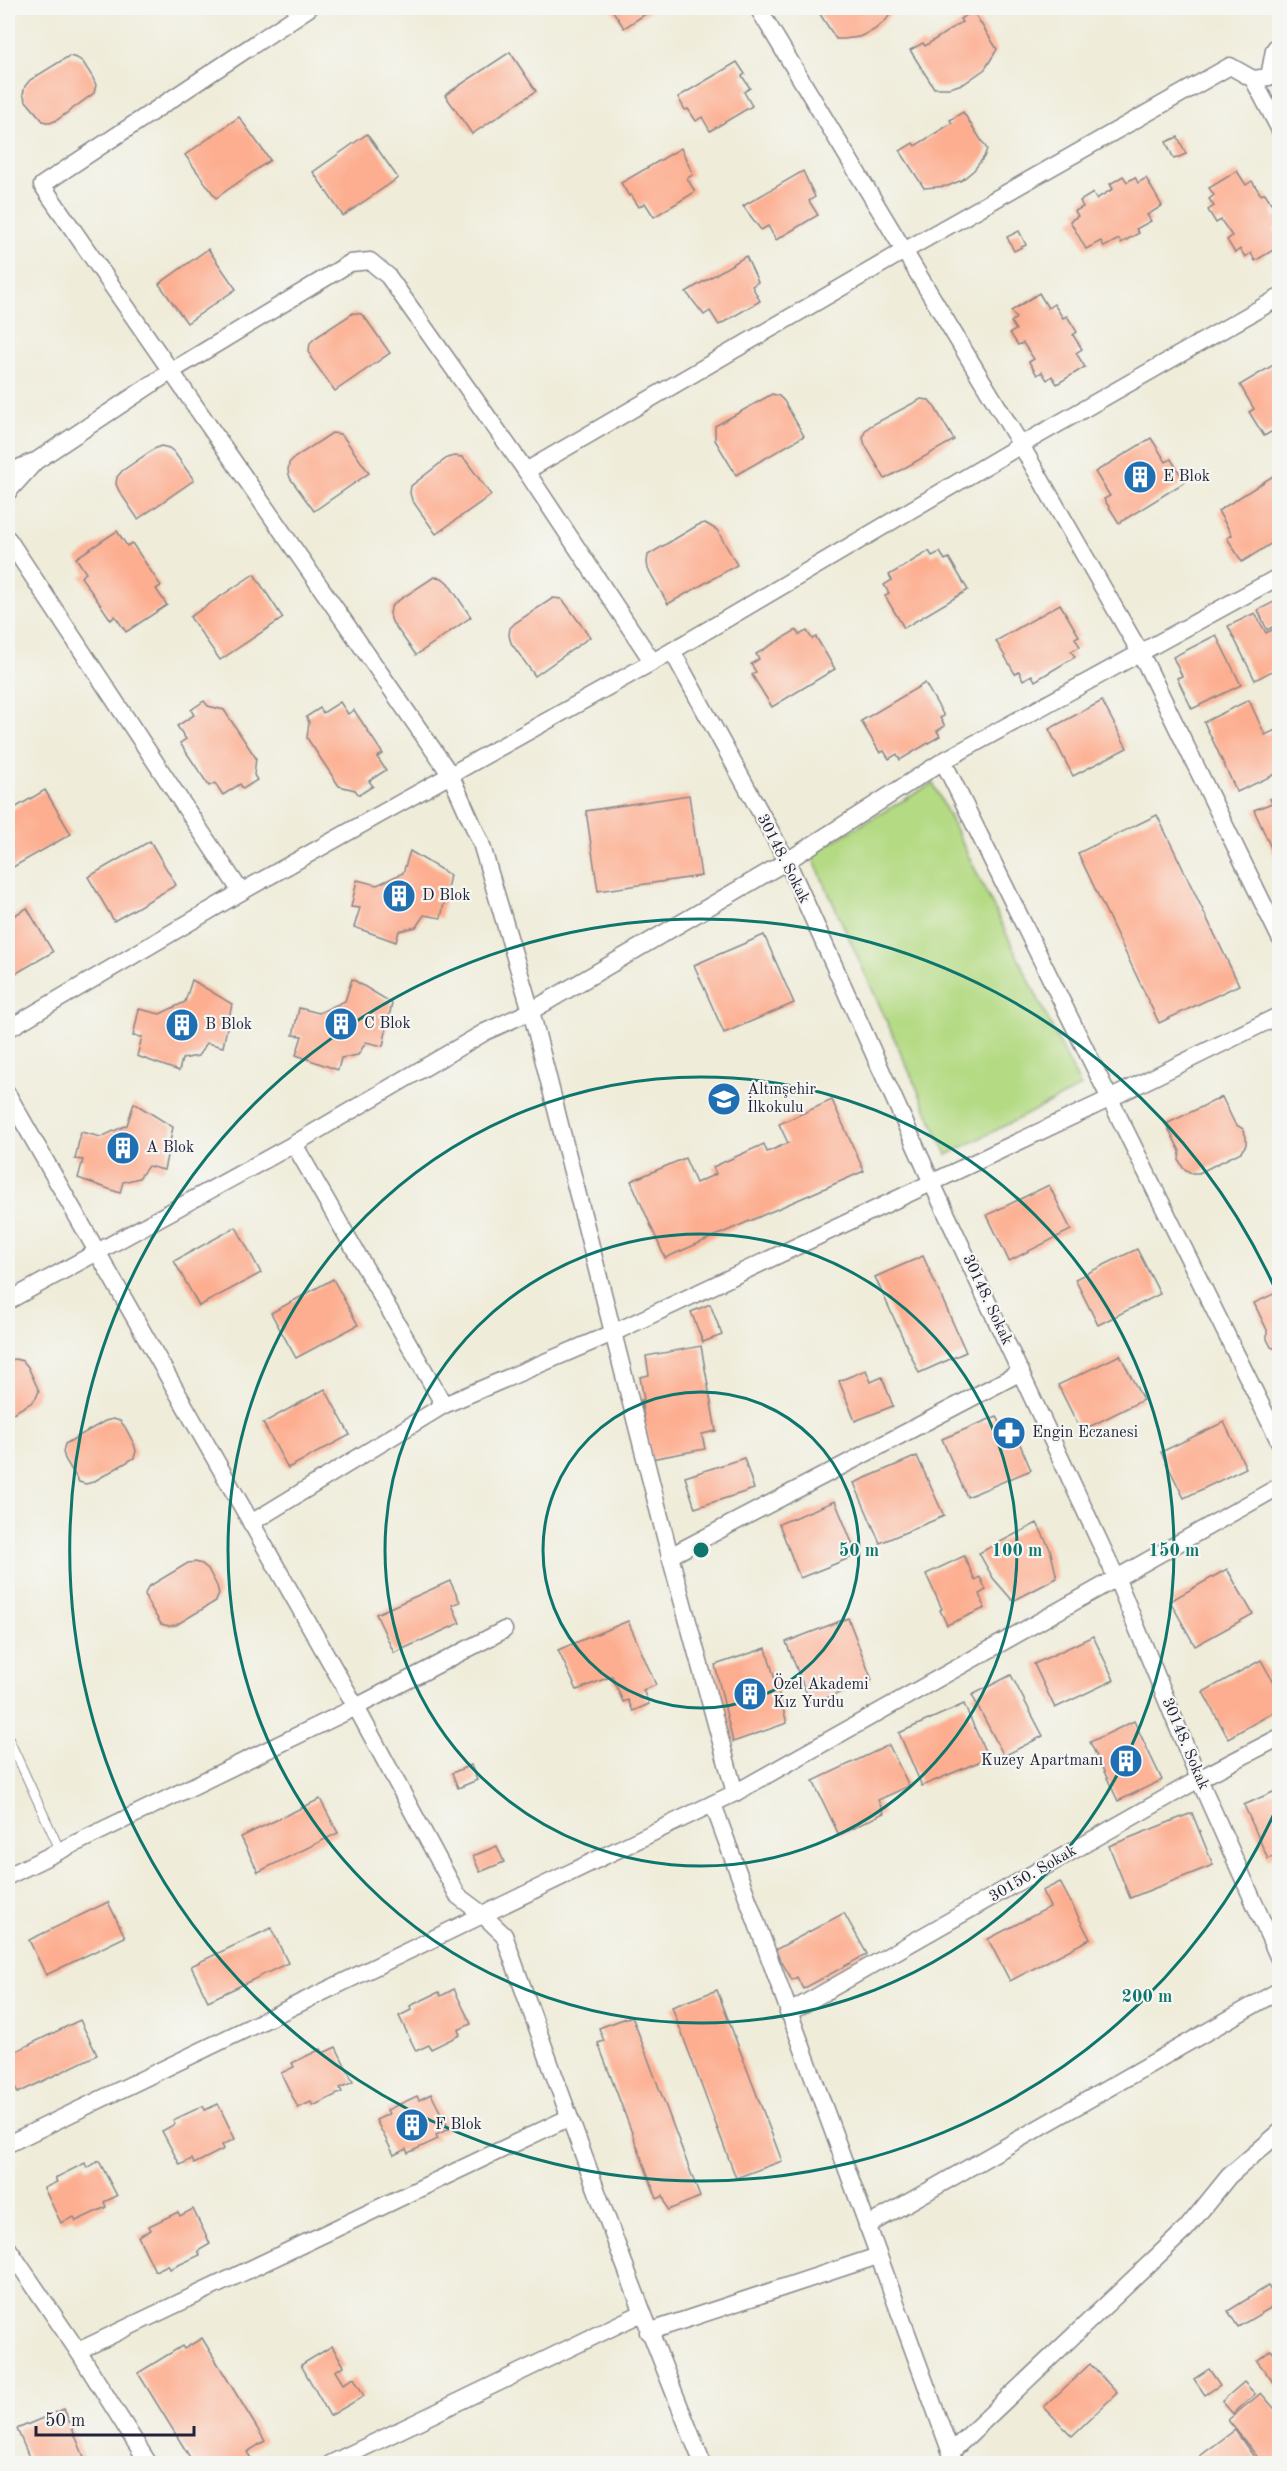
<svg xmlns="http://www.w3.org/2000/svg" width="1287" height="2471" viewBox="0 0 1287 2471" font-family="'Old Standard TT',serif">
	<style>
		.green { fill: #b4da83; stroke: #6b7e5f; stroke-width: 1.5 }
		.building { fill: #fdae90 }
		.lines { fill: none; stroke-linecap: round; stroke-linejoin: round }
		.lane-casing { stroke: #88878a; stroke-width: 10 }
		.street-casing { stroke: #88878a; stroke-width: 19 }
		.lane { stroke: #fff; stroke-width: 8 }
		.street { stroke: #fff; stroke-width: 16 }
		.ring { fill: none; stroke: #0f766e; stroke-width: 3 }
		.labels { text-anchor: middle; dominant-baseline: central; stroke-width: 4.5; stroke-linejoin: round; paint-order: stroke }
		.poi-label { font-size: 16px; fill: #22223b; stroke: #f6f6f2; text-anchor: start }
		.street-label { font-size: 16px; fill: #22223b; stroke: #f6f6f2 }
		.centre { fill: #0f766e; stroke: #f6f6f2; stroke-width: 3 }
		.ring-label { font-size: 18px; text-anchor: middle; font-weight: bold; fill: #0f766e; stroke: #f6f6f2; stroke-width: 4.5; stroke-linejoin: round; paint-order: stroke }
	</style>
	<rect width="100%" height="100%" fill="#f6f6f2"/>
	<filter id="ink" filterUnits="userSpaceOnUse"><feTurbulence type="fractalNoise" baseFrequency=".0167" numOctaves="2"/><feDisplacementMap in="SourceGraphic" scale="12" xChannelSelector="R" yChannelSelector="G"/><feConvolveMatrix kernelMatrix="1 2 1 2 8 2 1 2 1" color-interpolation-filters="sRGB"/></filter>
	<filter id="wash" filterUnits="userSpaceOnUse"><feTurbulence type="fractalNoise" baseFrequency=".008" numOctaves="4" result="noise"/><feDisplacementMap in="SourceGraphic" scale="24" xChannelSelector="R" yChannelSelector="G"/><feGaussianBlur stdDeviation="1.35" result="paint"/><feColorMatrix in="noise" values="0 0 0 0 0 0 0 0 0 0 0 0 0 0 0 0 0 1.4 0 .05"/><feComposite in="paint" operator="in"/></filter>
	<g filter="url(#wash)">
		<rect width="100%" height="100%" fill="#efecd9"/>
		<!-- green -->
		<path class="green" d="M933 783 1081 1087 947 1155 811 854Z"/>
		<g id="blocks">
			<!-- building -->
			<g class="building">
				<path d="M197 8H224L211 14 203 13Z"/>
				<path d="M611 8H655L624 28Z"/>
				<path d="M816 8H895L886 20 874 30 859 37 844 39H836Z"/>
				<path d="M973 11 997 49 993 56 985 69 965 83 950 88H934L910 50 923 43 925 46 962 22 960 19Z"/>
				<path d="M510 52 536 91 472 134 445 95Z"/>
				<path d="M69 56 77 58 83 62 93 78 96 85 94 93 57 120 50 123 43 121 26 101 23 94 25 86 30 80Z"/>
				<path d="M737 62 745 74 742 76 750 88 744 92 752 106 710 131 702 117 696 121 688 109 685 110 678 97Z"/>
				<path d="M963 112 987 149 984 157 974 170 962 180 948 186 924 188 900 151 913 143 915 146 952 123 950 120Z"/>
				<path d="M239 117 270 160 216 198 185 155Z"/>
				<path d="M367 134 398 178 343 216 313 172Z"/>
				<path d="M1178 137 1186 154 1174 159 1166 142Z"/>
				<path d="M681 148 693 175 687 178 695 192 654 217 645 203 639 207 631 195 629 196 621 183Z"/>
				<path d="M803 171 815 197 809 201 818 215 776 240 768 226 761 230 743 206Z"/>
				<path d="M1237 171 1246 185 1252 181 1261 195 1265 193 1275 209 1272 212 1280 225 1274 230 1280 239V246L1255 261 1251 253 1245 257 1240 249 1235 253 1227 240 1232 236 1221 220 1216 223 1208 210 1214 206 1209 199 1214 195 1209 188Z"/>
				<path d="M1123 176 1127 182 1135 177 1138 183 1146 178 1162 206 1147 215 1151 221 1136 229 1139 233 1121 243 1119 239 1104 247 1101 241 1086 249 1070 221 1078 216 1075 211 1083 207 1080 201 1093 193 1096 199 1113 189 1110 184Z"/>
				<path d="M1019 231 1026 245 1014 251 1007 237Z"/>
				<path d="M208 249 236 289 187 323 159 284Z"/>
				<path d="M746 256 758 282 752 286 760 301 719 325 710 311 704 315 686 292Z"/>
				<path d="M1039 293 1048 308 1054 304 1063 318 1067 316 1077 332 1073 335 1082 349 1076 353 1085 367 1057 384 1052 376 1047 380 1042 372 1037 375 1029 362 1034 359 1023 343 1018 345 1010 333 1016 330 1011 322 1016 318 1011 311Z"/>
				<path d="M353 313 361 314 366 319 390 353 335 391 311 358 309 351 310 343 315 338Z"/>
				<path d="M1280 361V427L1264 436 1249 412 1254 409 1240 385Z"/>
				<path d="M772 394 779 396 784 401 804 436 736 475 715 440V426Z"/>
				<path d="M921 399 929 400 934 406 954 440 885 479 865 445 863 438 865 431 870 426Z"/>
				<path d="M332 433 340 434 345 439 369 473 314 511 290 478 288 471 289 463 294 458Z"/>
				<path d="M1151 438 1166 462 1171 459 1185 482 1119 523 1104 499 1110 496 1095 472Z"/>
				<path d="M161 446 169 448 174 452 194 480 138 519 119 491 116 484 117 477 122 471 154 449Z"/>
				<path d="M454 456 462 457 467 462 491 495 436 534 412 500 410 493 411 486 447 458Z"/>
				<path d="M1273 476 1280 487V538L1242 562 1227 538 1232 535 1218 511Z"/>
				<path d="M705 523 717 530 737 565 668 604 648 569 647 562 648 555 698 525Z"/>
				<path d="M117 531 127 546 132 543 161 586 156 589 167 605 126 632 115 616 111 620 81 577 86 573 76 558Z"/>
				<path d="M929 551 932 556 940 552 945 560 949 558 968 590 904 628 885 596 889 593 884 585 892 580 889 575Z"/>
				<path d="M254 574 283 618 220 660 190 617Z"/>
				<path d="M434 577 442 578 448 583 471 617 416 655 392 622 390 615 391 607 396 602Z"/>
				<path d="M553 598 561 599 566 604 590 637 535 676 511 643 509 635 510 628 515 623Z"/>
				<path d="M1280 599V632L1276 625 1267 630 1258 610Z"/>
				<path d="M1060 604 1079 636 1075 638 1080 647 1071 651 1075 657 1035 681 1032 675 1023 680 1019 671 1015 674 996 641Z"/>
				<path d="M1255 613 1266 633 1274 629 1280 640V667L1255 680 1228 626Z"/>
				<path d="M796 630 799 635 807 631 812 639 816 637 835 669 772 707 752 675 756 672 751 664 759 659 756 654Z"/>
				<path d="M1216 635 1241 685 1192 709 1177 678 1182 676 1173 657Z"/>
				<path d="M925 683 944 716 940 718 945 726 937 731 940 736 900 760 897 754 889 759 884 751 880 753 861 721Z"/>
				<path d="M1249 700 1265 735 1280 728V772L1237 792 1204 722Z"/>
				<path d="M204 701 208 706 224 710 256 758 254 775 257 780 243 789 240 784 223 795 215 783 209 786 180 743 186 739 177 726 194 715 191 710Z"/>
				<path d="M1102 701 1127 748 1073 776 1049 729Z"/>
				<path d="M340 702 348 714 354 710 383 754 377 757 386 770 369 781 373 786 359 795 355 790 339 786 307 738 309 722 306 717 320 708 323 713Z"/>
				<path d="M45 790 71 834 8 870V812Z"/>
				<path d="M689 795 701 876 598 891 586 811Z"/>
				<path d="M1280 795V860L1277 861 1254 810 1272 803 1270 799Z"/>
				<path d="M1157 815 1239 985 1159 1023 1078 853Z"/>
				<path d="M150 841 176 885 114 921 88 877Z"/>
				<path d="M410 851 450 875 441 918 424 915 416 927 399 931 396 942 354 927 360 908 351 907 357 880 377 885 403 873Z"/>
				<path d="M27 908 53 952 8 978V919Z"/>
				<path d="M764 935 794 1003 724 1033 694 965Z"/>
				<path d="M352 979 392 1003 383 1046 366 1042 358 1055 341 1058 338 1070 296 1055 302 1036 293 1035 299 1008 319 1013 345 1001Z"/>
				<path d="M192 980 232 1004 223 1047 207 1043 198 1056 182 1059 179 1071 137 1056 142 1037 133 1036 139 1009 160 1014 185 1002Z"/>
				<path d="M1222 1097 1235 1124 1243 1129 1246 1137V1145L1241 1152 1199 1173H1191L1183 1168 1179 1160 1180 1151 1166 1124Z"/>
				<path d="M832 1100 864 1171 665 1258 631 1181 685 1158 696 1183 716 1174 713 1167 764 1144 767 1152 788 1143 779 1124Z"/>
				<path d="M134 1103 173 1127 164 1170 148 1166 139 1178 123 1182 120 1193 78 1178 83 1160 75 1159 81 1132 101 1137 127 1125Z"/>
				<path d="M1049 1185 1071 1230 1009 1261 987 1215Z"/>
				<path d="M236 1227 261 1273 199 1306 174 1261Z"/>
				<path d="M1137 1249 1160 1294 1098 1325 1075 1279Z"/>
				<path d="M923 1256 966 1352 919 1373 875 1277Z"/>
				<path d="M333 1279 358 1325 296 1358 271 1313Z"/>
				<path d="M1280 1291V1351L1271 1347 1267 1339V1330L1254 1303Z"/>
				<path d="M710 1304 722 1335 703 1342 691 1312Z"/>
				<path d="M701 1346 716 1431 702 1434 705 1449 651 1459 641 1400H644L640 1377 649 1375 646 1356Z"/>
				<path d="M1120 1355 1143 1400 1081 1431 1058 1385Z"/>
				<path d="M15 1359 23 1361 28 1367 39 1391 36 1398 31 1403 8 1416V1361Z"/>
				<path d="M866 1370 871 1382 882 1377 893 1406 855 1421 839 1381Z"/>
				<path d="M325 1389 350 1435 288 1468 263 1423Z"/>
				<path d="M997 1416 1004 1432 1013 1428 1031 1470 967 1497 942 1439Z"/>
				<path d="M113 1419 120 1421 125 1427 134 1444 136 1451 134 1458 93 1482 86 1484 79 1482 65 1459 63 1452 65 1444 105 1421Z"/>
				<path d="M1224 1422 1246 1468 1184 1498 1161 1452Z"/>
				<path d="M917 1456 944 1516 880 1543 854 1483Z"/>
				<path d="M744 1458 754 1489 695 1508 685 1477Z"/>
				<path d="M835 1501 857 1555 800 1578 779 1524Z"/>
				<path d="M1037 1523 1050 1549 1057 1578 1013 1601 993 1578 979 1553Z"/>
				<path d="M964 1556 975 1580 980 1577 986 1590 979 1594 985 1608 947 1625 940 1610 942 1609 926 1574Z"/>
				<path d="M195 1562 202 1564 208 1569 217 1586 219 1594 216 1601 176 1625 169 1626 161 1624 147 1601 145 1594 148 1587 188 1563Z"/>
				<path d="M1227 1569 1253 1614 1195 1646 1170 1601Z"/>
				<path d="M450 1581 460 1602 452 1605 460 1623 394 1653 376 1614Z"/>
				<path d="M848 1618 872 1680 811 1704 786 1642Z"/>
				<path d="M628 1621 656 1685 643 1690 649 1704 633 1711 628 1700 623 1702 612 1676 577 1690 558 1650Z"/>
				<path d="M1093 1636 1114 1680 1055 1708 1034 1664Z"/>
				<path d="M766 1648 787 1723 733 1742 715 1665Z"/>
				<path d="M1261 1660 1280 1694V1709L1228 1738 1203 1692Z"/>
				<path d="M1011 1675 1043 1736 1004 1756 972 1695Z"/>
				<path d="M964 1704 988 1758 922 1786 899 1733Z"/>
				<path d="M1134 1721 1162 1780 1118 1801 1090 1742Z"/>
				<path d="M889 1745 909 1786 878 1800 884 1813 839 1835 813 1781Z"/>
				<path d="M471 1765 477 1780 458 1788 452 1773Z"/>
				<path d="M1280 1789V1854L1268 1859 1244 1805Z"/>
				<path d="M320 1799 338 1833 258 1872 241 1837Z"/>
				<path d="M1192 1813 1213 1865 1130 1898 1109 1846Z"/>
				<path d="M497 1846 504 1862 480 1872 473 1856Z"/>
				<path d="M1060 1882 1090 1939 1010 1981 988 1939 1050 1907 1042 1891Z"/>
				<path d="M108 1902 125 1937 46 1975 29 1940Z"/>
				<path d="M844 1913 867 1954 803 1989 797 1977 792 1980 775 1950Z"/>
				<path d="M271 1928 288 1963 208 2001 191 1966Z"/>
				<path d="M454 1989 471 2024 458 2030 460 2035 431 2049 429 2045 416 2051 399 2016 411 2010 410 2006 439 1992 441 1996Z"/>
				<path d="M717 1990 782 2161 736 2178 672 2007Z"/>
				<path d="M632 2016 700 2197 668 2210 663 2196 657 2199 598 2043 604 2041 599 2028Z"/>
				<path d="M80 2020 97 2055 18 2093 8 2073V2055Z"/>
				<path d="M336 2047 353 2082 340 2088 342 2092 313 2106 311 2102 298 2108 281 2073 294 2067 292 2063 321 2049 323 2053Z"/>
				<path d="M431 2094 449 2129 436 2135 438 2139 408 2153 406 2149 394 2155 376 2120 389 2114 387 2110 417 2096 419 2100Z"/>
				<path d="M218 2104 235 2139 222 2145 224 2149 194 2164 192 2159 180 2165 162 2131 175 2124 173 2120 203 2106 205 2110Z"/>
				<path d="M99 2161 117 2196 104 2202 106 2207 76 2221 74 2217 61 2223 44 2188 57 2182 55 2178 85 2163 87 2168Z"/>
				<path d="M193 2209 210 2244 198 2251 200 2255 170 2269 168 2265 155 2271 138 2236 151 2230 149 2226 178 2212 180 2216Z"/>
				<path d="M1268 2286 1279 2303 1238 2327 1228 2311Z"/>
				<path d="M202 2338 265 2441 247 2452 252 2460 246 2464H194L138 2373 182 2346 184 2349Z"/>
				<path d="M332 2346 344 2366 335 2371 343 2384 354 2378 364 2396 330 2416 301 2365Z"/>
				<path d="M1271 2350 1280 2362V2391L1257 2361Z"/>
				<path d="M1090 2364 1117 2393 1072 2436 1044 2407Z"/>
				<path d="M1209 2369 1220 2385 1205 2395 1194 2379Z"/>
				<path d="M1244 2382 1255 2394 1233 2414 1222 2401Z"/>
				<path d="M1261 2393 1280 2415V2455L1269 2464H1263L1228 2420Z"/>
				<path d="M64 2409 87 2464H32L17 2429Z"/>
				<path d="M1235 2430 1259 2464H1206L1200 2456Z"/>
			</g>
		</g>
	</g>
	<g filter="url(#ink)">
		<use href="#blocks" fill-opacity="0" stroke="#88878a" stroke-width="1.5"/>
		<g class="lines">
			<!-- lane casing -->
			<g class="lane-casing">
				<path id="lane" d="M8 1737 60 1850"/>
			</g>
			<!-- street casing -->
			<g class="street-casing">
				<g id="street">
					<path d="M309 8 42 185 450 774 481 843 531 1011 670 1556 735 1793"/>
					<path d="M1253 79 1269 77 1274 50 1280 42"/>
					<path d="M1280 297 1021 445 1141 654 1280 938"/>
					<path d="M526 471 904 251 1230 66 1253 79 1280 130"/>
					<path d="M8 473 32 462"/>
					<path d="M8 492 36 461 170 372 350 263 370 261 388 276 526 471 652 661"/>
					<path d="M8 539 241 892"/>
					<path d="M672 651 787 861 932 1183 1116 1577 1199 1779 1280 1961"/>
					<path d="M943 761 1280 1443"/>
					<path d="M8 1029 241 892 672 651 1021 445 758 8"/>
					<path d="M8 1095 356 1707 458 1896 482 1914 504 1935C567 2113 631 2289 703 2464"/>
					<path d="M294 1144 444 1405"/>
					<path d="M8 1301 294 1144 485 1032 531 1011 787 861 943 761 1280 576"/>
					<path d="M251 1523 444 1405 613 1333 1109 1099 1280 1015"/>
					<path d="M670 1556 1021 1372"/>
					<path d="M713 1804 955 2464"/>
					<path d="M8 1876 356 1707 504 1630"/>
					<path d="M788 2013 1199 1779 1280 1737"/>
					<path d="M8 2144 735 1793 1280 1486"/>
					<path d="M867 2226 1280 1990"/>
					<path d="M8 2248 78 2351 149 2464"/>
					<path d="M648 2332 878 2256"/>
					<path d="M78 2351 568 2118"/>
					<path d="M951 2452 1186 2229 1229 2176 1280 2132"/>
					<path d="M330 2464 642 2313"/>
				</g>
			</g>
			<!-- lane -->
			<use href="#lane" class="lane"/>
			<!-- street -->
			<use href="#street" class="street"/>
		</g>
	</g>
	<!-- distance rings -->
	<g class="ring">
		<circle cx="701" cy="1550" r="158"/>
		<circle cx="701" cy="1550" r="316"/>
		<circle cx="701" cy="1550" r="473"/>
		<path d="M1277 1807A631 631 0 1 1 1277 1293"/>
	</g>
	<!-- icons -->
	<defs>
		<g id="building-disc" transform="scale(1.725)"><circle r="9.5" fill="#1f6fb2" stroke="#f6f6f2"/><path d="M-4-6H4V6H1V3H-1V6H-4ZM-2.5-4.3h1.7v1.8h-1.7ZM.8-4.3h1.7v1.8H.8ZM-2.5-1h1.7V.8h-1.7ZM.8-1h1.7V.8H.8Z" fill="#fff"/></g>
		<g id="school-disc" transform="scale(1.725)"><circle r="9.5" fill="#1f6fb2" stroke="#f6f6f2"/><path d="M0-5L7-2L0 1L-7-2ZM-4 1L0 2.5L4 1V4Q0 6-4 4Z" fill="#fff"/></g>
		<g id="pharmacy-disc" transform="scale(1.725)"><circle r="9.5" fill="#1f6fb2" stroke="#f6f6f2"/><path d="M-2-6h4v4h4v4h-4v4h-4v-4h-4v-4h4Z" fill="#fff"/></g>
	</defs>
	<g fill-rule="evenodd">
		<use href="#building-disc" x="1140" y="477"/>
		<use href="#building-disc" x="399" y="896"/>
		<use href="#building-disc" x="341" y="1024"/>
		<use href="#building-disc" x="182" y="1025"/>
		<use href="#school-disc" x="724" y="1099"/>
		<use href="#building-disc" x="123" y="1148"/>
		<use href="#pharmacy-disc" x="1009" y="1433"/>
		<use href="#building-disc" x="750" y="1694"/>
		<use href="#building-disc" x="1126" y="1761"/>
		<use href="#building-disc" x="412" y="2125"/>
	</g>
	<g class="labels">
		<!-- poi labels -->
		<g class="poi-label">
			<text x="1163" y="477">E Blok</text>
			<text x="422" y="896">D Blok</text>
			<text x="364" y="1024">C Blok</text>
			<text x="205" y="1025">B Blok</text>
			<text x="747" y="1090">Altınşehir<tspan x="747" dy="18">İlkokulu</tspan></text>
			<text x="146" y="1148">A Blok</text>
			<text x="1032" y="1433">Engin Eczanesi</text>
			<text x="773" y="1685">Özel Akademi<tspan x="773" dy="18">Kız Yurdu</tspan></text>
			<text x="1103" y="1761" text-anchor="end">Kuzey Apartmanı</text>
			<text x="435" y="2125">F Blok</text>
		</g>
		<!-- street labels -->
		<g class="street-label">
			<text transform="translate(783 859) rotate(63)">30148. Sokak</text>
			<text transform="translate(987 1300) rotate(65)">30148. Sokak</text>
			<text transform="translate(1185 1744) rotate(67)">30148. Sokak</text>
			<text transform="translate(1033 1874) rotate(-30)">30150. Sokak</text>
		</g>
	</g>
	<circle cx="701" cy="1550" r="9" class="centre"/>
	<g class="ring-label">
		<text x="859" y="1556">50 m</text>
		<text x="1017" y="1556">100 m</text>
		<text x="1174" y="1556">150 m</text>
		<text x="1147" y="2002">200 m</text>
	</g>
	<!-- margin -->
	<rect width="1287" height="2471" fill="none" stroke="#f6f6f2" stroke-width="30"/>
	<!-- scale -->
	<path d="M36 2426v9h158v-9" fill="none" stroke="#22223b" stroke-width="3"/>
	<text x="45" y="2426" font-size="18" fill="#22223b" stroke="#f6f6f2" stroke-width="4.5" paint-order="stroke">50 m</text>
</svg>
